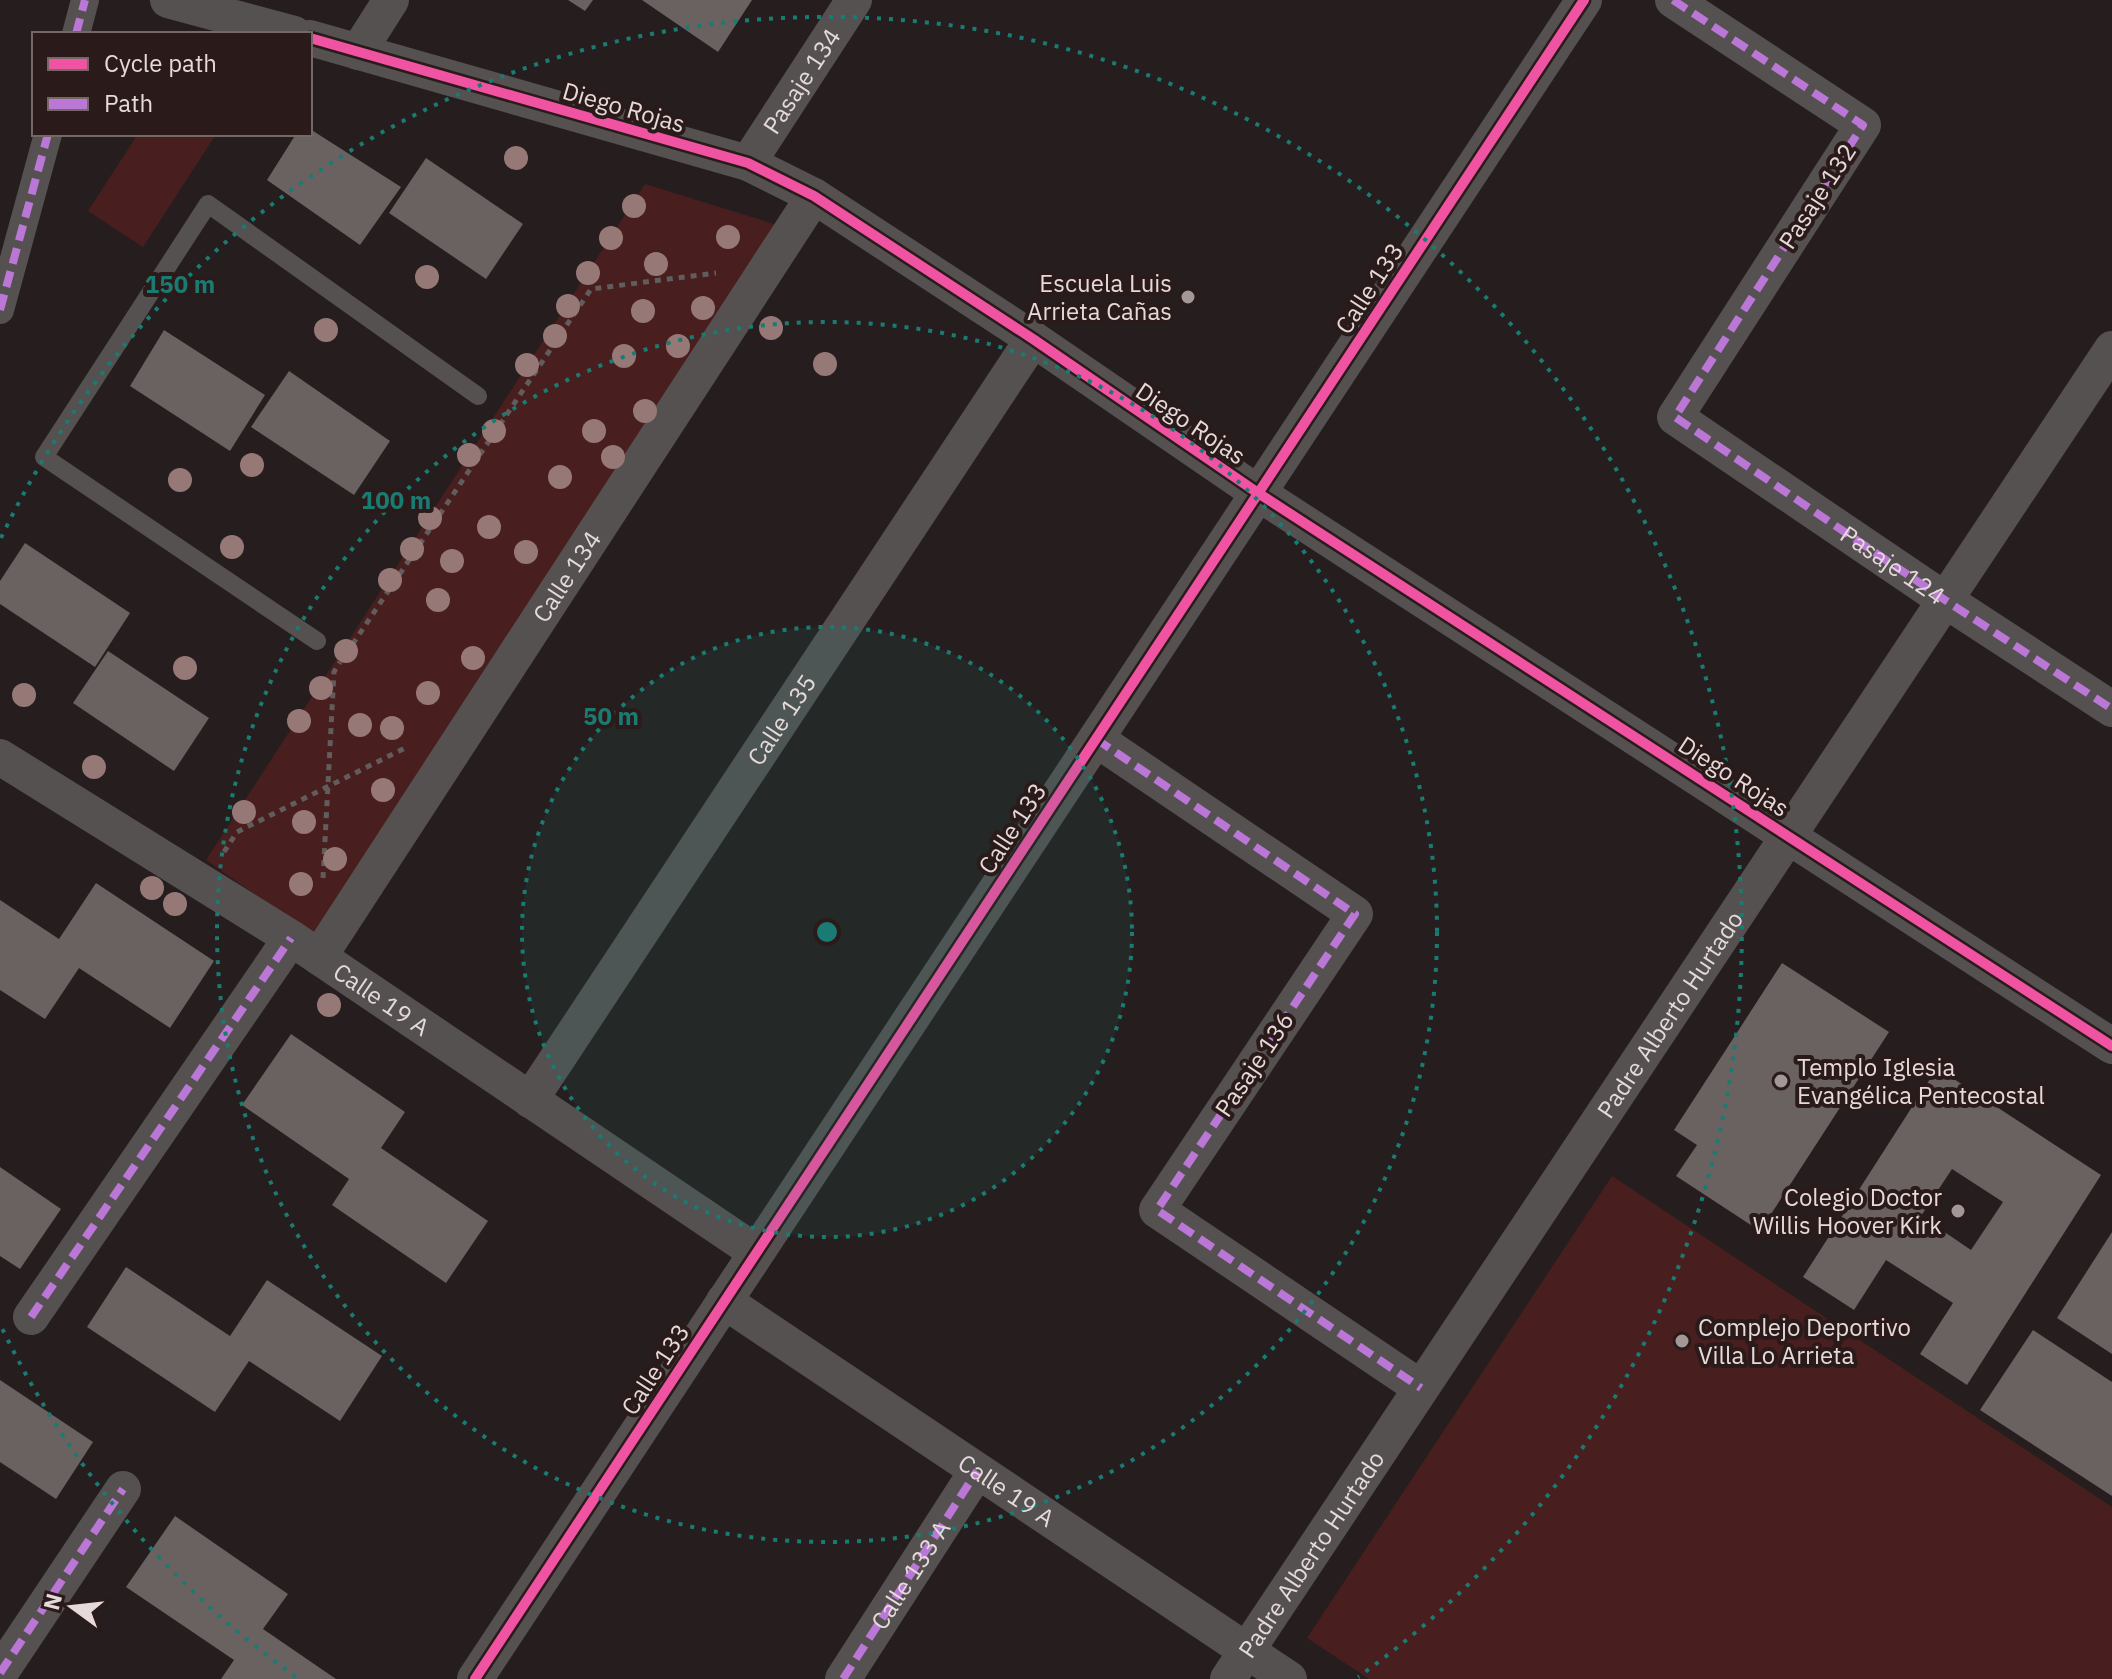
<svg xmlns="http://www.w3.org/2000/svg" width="2112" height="1679" viewBox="0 0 2112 1679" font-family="'IBM Plex Sans',sans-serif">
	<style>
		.green { fill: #491e1e }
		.building { fill: #696261; fill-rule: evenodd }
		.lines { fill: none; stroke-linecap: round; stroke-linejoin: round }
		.path { stroke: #615d5d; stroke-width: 5; stroke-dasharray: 6 6; stroke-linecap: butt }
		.service { stroke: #555151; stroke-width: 18 }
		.pedestrian { stroke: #555151; stroke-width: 28 }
		.minor { stroke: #555151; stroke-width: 36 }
		.quiet { stroke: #ba77d6; stroke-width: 8; stroke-dasharray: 16 8; stroke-linecap: butt }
		.cycleway-casing { stroke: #2a1b1a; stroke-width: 15 }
		.cycleway { stroke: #f153a3; stroke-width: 10 }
		.tree { fill: #967977 }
		.ring { fill: none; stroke: #1a7b73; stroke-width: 4; stroke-dasharray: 4 8 }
		.poi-dot { fill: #a29898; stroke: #2a1b1a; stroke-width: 3 }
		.labels { text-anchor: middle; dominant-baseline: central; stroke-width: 8; stroke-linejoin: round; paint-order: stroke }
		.street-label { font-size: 24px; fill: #e5dad9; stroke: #2a1b1a }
		.poi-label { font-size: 24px; fill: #e5dad9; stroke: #2a1b1a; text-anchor: end }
		.centre { fill: #1a7b73; stroke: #2a1b1a; stroke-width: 4 }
		.ring-label { font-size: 24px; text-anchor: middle; font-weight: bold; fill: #1a7b73; stroke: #2a1b1a; stroke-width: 8; stroke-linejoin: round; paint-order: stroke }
	</style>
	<rect width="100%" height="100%" fill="#261e1e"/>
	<!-- green -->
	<g class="green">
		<path d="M138 134H216L143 247 88 211Z"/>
		<path d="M645 184 784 227 318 939 206 860Z"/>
		<path d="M1612 1176 2112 1507V1679H1369L1307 1638Z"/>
	</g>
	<!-- building -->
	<g class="building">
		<path d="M568 0H593L585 11Z"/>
		<path d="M642 0H752L718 52Z"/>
		<path d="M310 129 401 187 360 245 267 180 296 134H310Z"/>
		<path d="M426 158 523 224 486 279 389 213Z"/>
		<path d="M164 330 265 395 230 451 130 386Z"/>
		<path d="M289 371 390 441 354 495 251 427Z"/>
		<path d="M25 543 130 613 95 667 0 604V581Z"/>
		<path d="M108 651 209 718 174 771 73 703Z"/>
		<path d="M96 883 214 961 170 1028 79 968 45 1019 0 990V900L59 939Z"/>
		<path d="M1782 963 1889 1032 1760 1231 1676 1176 1697 1145 1674 1130Z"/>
		<path d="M291 1034 405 1112 381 1148 488 1221 446 1283 332 1205 349 1179 242 1105Z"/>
		<path d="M1937 1068 2101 1175 1967 1385 1920 1354 1953 1303 1886 1260 1854 1310 1803 1277ZM1952 1169 2003 1202 1971 1250 1921 1216Z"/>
		<path d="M0 1167 61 1209 20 1269 0 1256Z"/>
		<path d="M2112 1232V1354L2057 1318Z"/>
		<path d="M126 1267 230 1336 267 1280 382 1356 340 1421 249 1361 215 1412 87 1327Z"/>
		<path d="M2033 1330 2112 1382V1496L1980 1410Z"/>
		<path d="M0 1380 93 1442 56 1499 0 1462Z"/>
		<path d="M175 1516 288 1594 263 1629 336 1679H221L234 1660 126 1587Z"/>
	</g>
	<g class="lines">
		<!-- path -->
		<g class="path">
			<path d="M346 654 591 289 716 273"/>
			<path d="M224 852 237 832 407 747"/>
			<path d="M323 878 334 672 340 662"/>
		</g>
		<!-- service -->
		<path class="service" d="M317 641 44 457 208 204 478 396"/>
		<!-- pedestrian -->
		<g class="pedestrian">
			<path d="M76 34 85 0"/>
			<path d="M0 310 48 134"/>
		</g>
		<!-- minor -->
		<g class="minor">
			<path d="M168 0 294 34"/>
			<path d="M1673 0 1863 125 1675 417 1945 600 2112 709"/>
			<path d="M310 38 748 163 814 196 1033 339 1258 493 2112 1046"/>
			<path d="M358 52 391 0"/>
			<path id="s1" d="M748 163 854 0"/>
			<path d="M1096 739 1355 914 1157 1210 1421 1388"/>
			<path id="s2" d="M0 757 291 938 756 1252"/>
			<path id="s3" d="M319 957 814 196"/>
			<path id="s4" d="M530 1100 1033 339"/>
			<path id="s5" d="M724 1301 1289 1679"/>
			<path d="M31 1317 291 938"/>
			<path d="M0 1673 123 1489"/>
			<path d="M475 1679 1584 0"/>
			<path d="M843 1679 977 1471"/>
			<path id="s6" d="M1228 1679 2112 349"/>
		</g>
		<!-- quiet -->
		<g class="quiet">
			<path id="s7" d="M1673 0 1863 125 1675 417 1945 600 2112 709"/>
			<path d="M76 34 85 0"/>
			<path d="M0 310 48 134"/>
			<path d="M1096 739 1355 914 1157 1210 1421 1388"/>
			<path d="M31 1317 291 938"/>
			<path d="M0 1673 123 1489"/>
			<path id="s8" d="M843 1679 977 1471"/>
		</g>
		<!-- cycleway casing -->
		<g class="cycleway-casing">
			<g id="cycleway">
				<path d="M310 38 748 163 814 196 1033 339 1258 493 2112 1046"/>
				<path d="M475 1679 1584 0"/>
			</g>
		</g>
		<!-- cycleway -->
		<use href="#cycleway" class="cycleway"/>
	</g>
	<!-- trees -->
	<g class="tree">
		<circle cx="516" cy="158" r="12"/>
		<circle cx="634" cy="206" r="12"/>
		<circle cx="728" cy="237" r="12"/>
		<circle cx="611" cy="238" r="12"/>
		<circle cx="656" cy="264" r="12"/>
		<circle cx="588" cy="273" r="12"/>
		<circle cx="427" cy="277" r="12"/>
		<circle cx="568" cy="306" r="12"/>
		<circle cx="703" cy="308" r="12"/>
		<circle cx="643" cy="311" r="12"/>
		<circle cx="771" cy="328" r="12"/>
		<circle cx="326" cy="330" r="12"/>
		<circle cx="555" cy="336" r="12"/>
		<circle cx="678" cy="346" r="12"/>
		<circle cx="624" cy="356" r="12"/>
		<circle cx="825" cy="364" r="12"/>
		<circle cx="527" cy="365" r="12"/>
		<circle cx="645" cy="411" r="12"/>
		<circle cx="494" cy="431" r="12"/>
		<circle cx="594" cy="431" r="12"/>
		<circle cx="469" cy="455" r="12"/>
		<circle cx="613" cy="457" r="12"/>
		<circle cx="252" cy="465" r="12"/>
		<circle cx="560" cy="477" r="12"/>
		<circle cx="180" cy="480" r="12"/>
		<circle cx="430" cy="518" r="12"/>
		<circle cx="489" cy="527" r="12"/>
		<circle cx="232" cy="547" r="12"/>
		<circle cx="412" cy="549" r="12"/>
		<circle cx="526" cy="552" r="12"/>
		<circle cx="452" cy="561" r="12"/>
		<circle cx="390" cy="580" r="12"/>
		<circle cx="438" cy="600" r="12"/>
		<circle cx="346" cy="651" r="12"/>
		<circle cx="473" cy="658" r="12"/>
		<circle cx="185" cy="668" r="12"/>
		<circle cx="321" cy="688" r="12"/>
		<circle cx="428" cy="693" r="12"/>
		<circle cx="24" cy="695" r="12"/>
		<circle cx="299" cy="721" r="12"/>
		<circle cx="360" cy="725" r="12"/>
		<circle cx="392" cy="728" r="12"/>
		<circle cx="94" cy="767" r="12"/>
		<circle cx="383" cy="790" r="12"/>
		<circle cx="244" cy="812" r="12"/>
		<circle cx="304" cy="822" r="12"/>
		<circle cx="335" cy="859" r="12"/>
		<circle cx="301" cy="884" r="12"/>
		<circle cx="152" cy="888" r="12"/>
		<circle cx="175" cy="904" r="12"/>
		<circle cx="329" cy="1005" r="12"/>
	</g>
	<!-- distance rings -->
	<circle cx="827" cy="932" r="305" fill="#1a7b73" fill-opacity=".12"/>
	<g class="ring">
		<circle cx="827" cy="932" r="305"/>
		<circle cx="827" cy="932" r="610"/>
		<path d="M296 1677A915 915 0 0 1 1 1326M1 538A915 915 0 1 1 1358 1677"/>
	</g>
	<!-- markers -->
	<g class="poi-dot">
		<circle cx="1188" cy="297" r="8"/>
		<circle cx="1781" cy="1081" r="8"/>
		<circle cx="1958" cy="1211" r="8"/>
		<circle cx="1682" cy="1341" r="8"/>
	</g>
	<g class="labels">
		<!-- street labels -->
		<g class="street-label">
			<text stroke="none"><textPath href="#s1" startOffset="98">Pasaje 134</textPath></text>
			<text transform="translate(624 107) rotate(16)">Diego Rojas</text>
			<text transform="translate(1817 196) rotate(-57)">Pasaje 132</text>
			<text transform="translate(1369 288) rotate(-57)">Calle 133</text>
			<text transform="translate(1191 423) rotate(34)">Diego Rojas</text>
			<text stroke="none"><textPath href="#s7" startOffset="838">Pasaje 124</textPath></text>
			<text stroke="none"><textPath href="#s3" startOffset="454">Calle 134</textPath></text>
			<text stroke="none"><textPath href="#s4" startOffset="456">Calle 135</textPath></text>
			<text transform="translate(1734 776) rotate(33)">Diego Rojas</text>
			<text transform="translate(1012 828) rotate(-57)">Calle 133</text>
			<text stroke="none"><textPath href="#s2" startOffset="452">Calle 19 A</textPath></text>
			<text stroke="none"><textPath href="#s6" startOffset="798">Padre Alberto Hurtado</textPath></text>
			<text transform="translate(1254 1064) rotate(-56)">Pasaje 136</text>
			<text transform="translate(655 1369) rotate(-57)">Calle 133</text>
			<text stroke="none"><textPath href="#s5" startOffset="340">Calle 19 A</textPath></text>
			<text stroke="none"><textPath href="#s6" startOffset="150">Padre Alberto Hurtado</textPath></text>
			<text stroke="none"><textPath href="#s8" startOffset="124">Calle 133 A</textPath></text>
		</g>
		<!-- poi labels -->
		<g class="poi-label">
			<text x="1172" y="283">Escuela Luis<tspan x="1172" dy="28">Arrieta Cañas</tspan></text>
			<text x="1797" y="1067" text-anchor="start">Templo Iglesia<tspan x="1797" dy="28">Evangélica Pentecostal</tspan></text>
			<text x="1942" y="1197">Colegio Doctor<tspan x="1942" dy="28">Willis Hoover Kirk</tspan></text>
			<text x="1698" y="1327" text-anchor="start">Complejo Deportivo<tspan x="1698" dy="28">Villa Lo Arrieta</tspan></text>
		</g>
	</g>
	<circle cx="827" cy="932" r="12" class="centre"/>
	<g class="ring-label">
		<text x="180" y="293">150 m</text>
		<text x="396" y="509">100 m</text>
		<text x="611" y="725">50 m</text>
	</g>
	<!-- legend -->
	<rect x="32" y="32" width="280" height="104" fill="#2a1b1a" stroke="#756766" stroke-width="2"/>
	<rect x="48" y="58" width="40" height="12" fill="#f153a3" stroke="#756766" stroke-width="2"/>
	<text x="104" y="72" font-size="24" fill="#e5dad9">Cycle path</text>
	<rect x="48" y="98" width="40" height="12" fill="#ba77d6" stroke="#756766" stroke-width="2"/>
	<text x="104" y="112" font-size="24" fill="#e5dad9">Path</text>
	<!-- north arrow -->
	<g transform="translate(72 1607) rotate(285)" stroke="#2a1b1a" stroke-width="6" paint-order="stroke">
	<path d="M0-6L14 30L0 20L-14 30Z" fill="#e5dad9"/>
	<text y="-12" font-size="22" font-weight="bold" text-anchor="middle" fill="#e5dad9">N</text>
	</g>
</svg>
